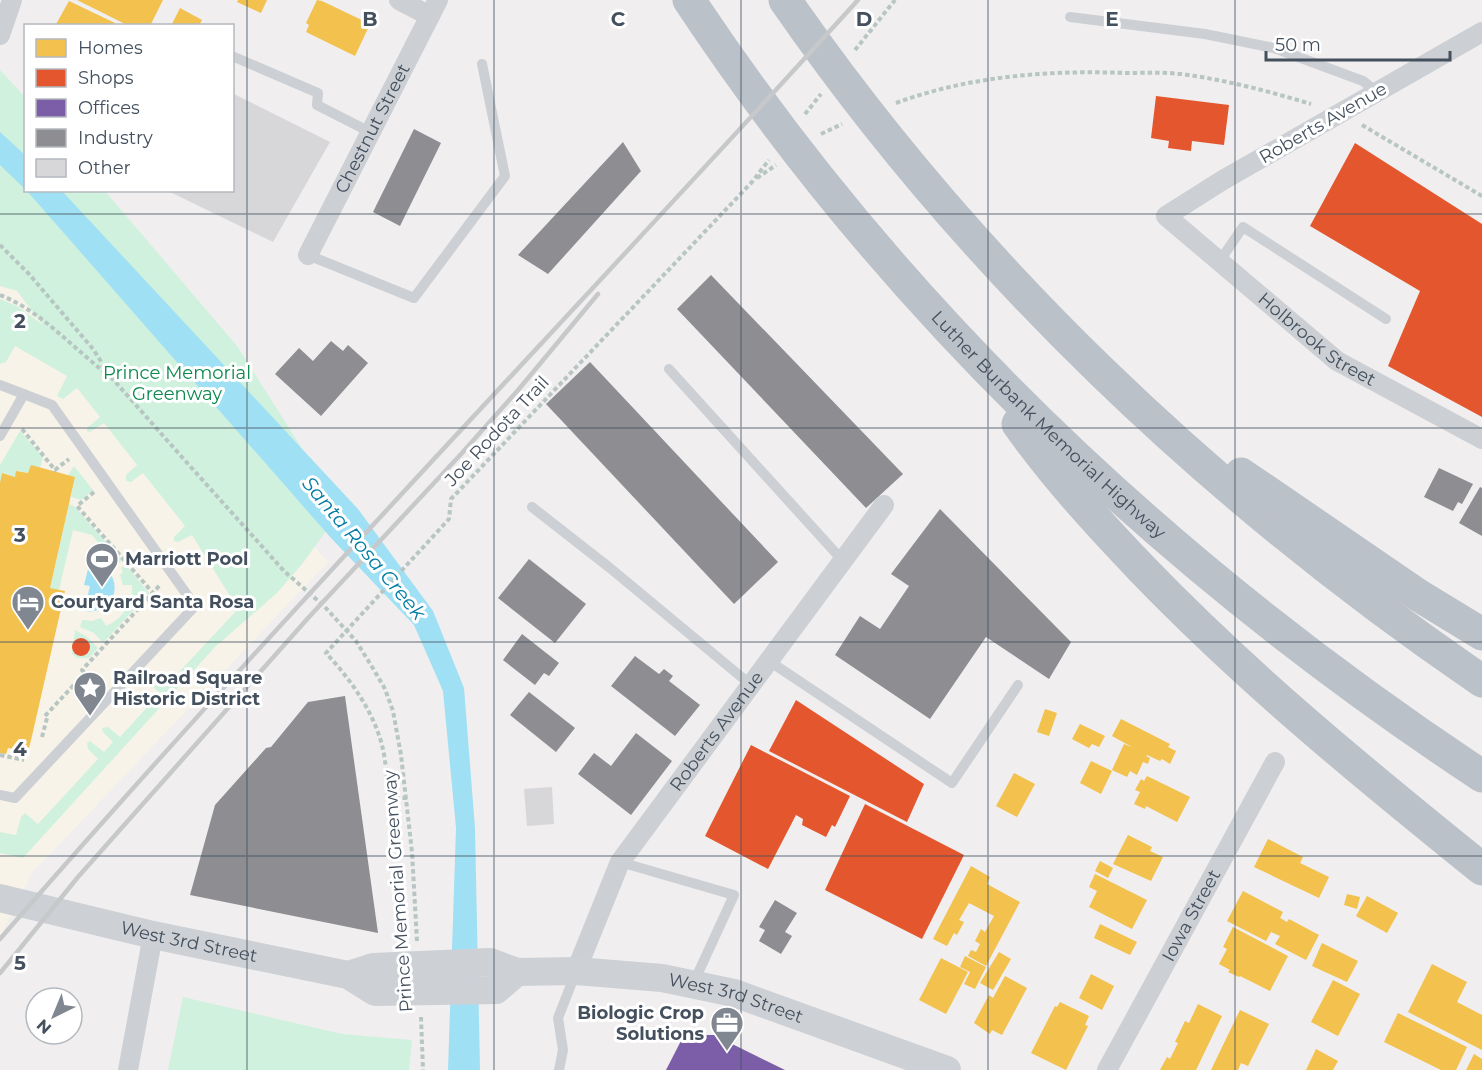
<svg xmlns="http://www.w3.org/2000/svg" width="1482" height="1070" viewBox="0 0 1482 1070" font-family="Montserrat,sans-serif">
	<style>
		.commercial { fill: #f8f3e8 }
		.green { fill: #d0f1de }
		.water { fill: #a0e0f4 }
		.homes { fill: #f2c14e }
		.shops { fill: #e4572e }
		.offices { fill: #7b5ea7 }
		.industry { fill: #8d8d92 }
		.building { fill: #d7d6d9 }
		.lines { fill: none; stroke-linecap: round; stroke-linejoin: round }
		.path { stroke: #b7c6c2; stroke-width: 4; stroke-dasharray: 4.5 3; stroke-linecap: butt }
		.lane { stroke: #cccfd3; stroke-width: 10 }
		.street { stroke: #cccfd3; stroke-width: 20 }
		.secondary { stroke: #cdd0d4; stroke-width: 28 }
		.highway { stroke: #bbc1c8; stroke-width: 33 }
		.rail { stroke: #c6c8ca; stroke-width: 4.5 }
		.grid { fill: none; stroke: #44505e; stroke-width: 1.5; stroke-opacity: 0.55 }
		.labels { text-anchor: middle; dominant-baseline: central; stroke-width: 6; stroke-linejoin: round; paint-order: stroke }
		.street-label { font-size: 18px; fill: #44505e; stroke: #fff }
		.park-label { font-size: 18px; fill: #0c884e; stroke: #fff }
		.poi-label { font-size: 18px; font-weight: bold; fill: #44505e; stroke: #fff; text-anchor: start }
		.water-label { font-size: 20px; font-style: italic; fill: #027da4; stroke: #fff }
		.grid-label { font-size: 20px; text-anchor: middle; font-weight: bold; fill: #44505e; stroke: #fff; stroke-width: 6; stroke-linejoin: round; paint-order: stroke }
	</style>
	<rect width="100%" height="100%" fill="#f0eeee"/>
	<!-- commercial -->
	<path class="commercial" d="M0 200 82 279 328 562 32 873 0 937Z"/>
	<!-- green -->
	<g class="green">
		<path d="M0 70 25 97 26 190 105 191 237 346 341 510 303 563 277 593 215 647 23 858 0 853V832L16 835 21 817 25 813 38 824 98 759 88 749 87 743 90 741 104 752 113 742 103 732 102 728 108 727 120 737 160 693 148 682V677H153L165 687 238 609 192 535 178 542 174 541V537L185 526 143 473 131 482 126 481V475L137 465 104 423 90 432 87 431V428L100 417 77 388 63 399 57 396 67 376 15 346 6 362 0 364V299L17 306 43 325 17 291 0 286Z"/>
		<path d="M20 431 43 457 40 468 28 473 17 471 15 477 3 473 0 483V465Z"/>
		<path d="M74 466 93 490 81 500 71 497 75 478 68 475Z"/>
		<path d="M69 504 74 506 122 560 117 565 92 535 73 530 59 590 50 588Z"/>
		<path d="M125 564 149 593 103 643 94 633 80 627 82 620 92 621 101 618 106 626C122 619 134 603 132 585H123L120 575 123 572 121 568Z"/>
		<path d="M75 630 86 636 98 648 89 658H77L72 654Z"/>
		<path d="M183 997 342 1034 412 1040 409 1070H168Z"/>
	</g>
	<!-- water -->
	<g class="water">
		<path d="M0 132 25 155V189L0 165Z"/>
		<path d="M27 191H62L358 509 433 611 464 688 475 828 480 1070H448L456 828 443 691 414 625 331 538Z"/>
		<path d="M90 561C128 570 119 616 84 611L90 586 84 585Z"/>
	</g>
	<!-- homes -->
	<g class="homes">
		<path d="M77 0H163L150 26H129Z"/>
		<path d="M238 0H267L261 13 237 2Z"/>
		<path d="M317 0 322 1 370 24 355 56 306 32 309 25 306 23Z"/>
		<path d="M69 1 115 23 114 26H55Z"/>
		<path d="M180 8 202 20 199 26H171Z"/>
		<path d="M31 465 75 477 50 588 65 591 32 736 29 748 18 745 17 750 8 748 6 754 0 753V483L2 473 15 477 16 471 28 473Z"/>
		<path d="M1045 709 1057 713 1049 736 1037 732Z"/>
		<path d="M1121 719 1170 744 1168 747 1176 751 1170 764 1162 759 1160 761 1147 755 1146 756 1150 758 1148 764 1143 762 1137 775 1130 771 1127 777 1112 770 1124 744 1132 747 1112 736Z"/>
		<path d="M1080 724 1105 736 1099 747 1092 744 1089 748 1072 739Z"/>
		<path d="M1091 761 1112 771 1101 794 1080 783Z"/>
		<path d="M1014 773 1035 784 1017 817 996 806Z"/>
		<path d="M1147 776 1190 797 1177 822 1146 806 1145 809 1134 804 1140 792 1135 790 1141 779 1144 781Z"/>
		<path d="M1128 835 1152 847 1150 851 1163 857 1151 881 1113 864Z"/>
		<path d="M1268 839 1303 857 1300 863 1329 877 1319 898 1254 867Z"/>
		<path d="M1100 861 1113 868 1108 878 1095 871Z"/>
		<path d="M971 866 990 877 987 884 1020 902 986 966 968 956 971 950 976 952 980 944 975 941 981 929 985 932 994 916 969 903 959 920 964 922 957 935 954 933 947 946 933 939Z"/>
		<path d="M1095 874 1147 900 1132 929 1089 907 1097 891 1089 887Z"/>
		<path d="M1243 891 1283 912 1280 918 1287 922 1289 919 1319 935 1306 960 1275 944 1280 936 1271 932 1266 941 1227 921Z"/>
		<path d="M1347 894 1360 897 1357 909 1344 905Z"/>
		<path d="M1367 896 1398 913 1387 933 1356 916Z"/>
		<path d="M1100 924 1137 942 1130 955 1094 938Z"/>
		<path d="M1233 927 1288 956 1270 991 1240 976 1239 977 1228 972 1230 970 1219 964 1227 949 1223 947Z"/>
		<path d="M1322 943 1358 961 1347 982 1312 966Z"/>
		<path d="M999 952 1011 959 993 990 980 983Z"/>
		<path d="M965 956 986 967 975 989 964 984 970 972 960 967Z"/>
		<path d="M941 958 968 972 946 1014 919 1000Z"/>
		<path d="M1432 964 1467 982 1457 1002 1482 1015V1050L1408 1012Z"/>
		<path d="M1091 974 1114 986 1102 1010 1079 998Z"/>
		<path d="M1005 976 1027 988 1002 1035 992 1030 990 1034 974 1023 989 995 993 998Z"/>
		<path d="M1333 980 1360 994 1338 1036 1311 1022Z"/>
		<path d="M1060 1002 1089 1016 1085 1025 1088 1026 1066 1070 1031 1053 1055 1006 1057 1007Z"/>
		<path d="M1198 1004 1222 1016 1196 1070H1160L1167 1057 1170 1059 1178 1043 1175 1042 1185 1021 1189 1023Z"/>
		<path d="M1240 1010 1269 1024 1248 1066 1241 1063 1238 1070H1211Z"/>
		<path d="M1398 1013 1467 1047 1456 1070H1441L1384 1042Z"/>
		<path d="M1316 1049 1338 1061 1333 1070H1306Z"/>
		<path d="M1474 1054 1482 1059V1070H1466Z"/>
	</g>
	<!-- shops -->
	<g class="shops">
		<path d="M1156 96 1229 105 1224 145 1192 141 1191 151 1168 148 1169 141 1151 138Z"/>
		<path d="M1355 143 1482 224V417L1388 366 1420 291 1310 226Z"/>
		<circle cx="81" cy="647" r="9"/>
		<path d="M796 700 924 784 907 822 769 751Z"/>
		<path d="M751 745 850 796 835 827 832 825 826 837 802 825 803 819 796 815 768 869 705 836Z"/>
		<path d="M865 804 964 855 922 939 825 890Z"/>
	</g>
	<!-- offices -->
	<path class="offices" d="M684 1035H714L785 1070H666Z"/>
	<!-- industry -->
	<g class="industry">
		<path d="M414 129 441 143 400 226 373 212Z"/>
		<path d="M623 142 641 171 548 274 518 255Z"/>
		<path d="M711 275 903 474 866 508 677 309Z"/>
		<path d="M331 341 343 351 348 345 368 363 321 416 275 374 299 348 313 361Z"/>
		<path d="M590 362 778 562 734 604 546 404Z"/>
		<path d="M1439 468 1473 484 1462 504 1458 502 1453 511 1424 497Z"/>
		<path d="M1480 487 1482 488V536L1459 523Z"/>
		<path d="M940 509 1071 642 1049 679 986 637 930 719 835 655 860 616 880 629 909 586 891 574Z"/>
		<path d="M529 559 586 604 555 643 498 598Z"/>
		<path d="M522 634 559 663 549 676 544 673 535 685 503 660Z"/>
		<path d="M635 656 659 674 664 669 673 676 669 681 700 705 675 736 611 686Z"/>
		<path d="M529 692 575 728 556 752 510 715Z"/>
		<path d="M345 696 378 933 190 895 215 805 266 748 271 747 308 702Z"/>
		<path d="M636 733 672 761 631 815 578 774 594 753 611 766Z"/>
		<path d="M775 900 797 913 785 932 792 936 781 954 759 941 765 930 759 927Z"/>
	</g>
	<!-- building -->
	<g class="building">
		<path d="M232 93 330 142 273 242 166 190H232Z"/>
		<path d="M552 787 554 824 527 826 524 789Z"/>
	</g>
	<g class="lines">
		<!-- path -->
		<g class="path">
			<path d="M855 50 895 0"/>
			<path d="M896 103C969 76 1049 70 1126 73 1145 73 1163 72 1181 74 1226 80 1268 91 1311 104"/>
			<path d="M805 114 821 94"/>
			<path d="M1362 125 1482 196"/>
			<path d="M821 134 842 124"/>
			<path d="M757 178 776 165"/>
			<path d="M0 245 29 274 93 349 111 377 181 456 284 571 324 606 356 641 374 670 385 689 393 711 401 755 412 852 417 941"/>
			<path d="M0 295C41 311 73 348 108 375"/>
			<path d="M22 429 55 470 69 459"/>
			<path d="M94 492 77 506 153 593"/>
			<path d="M42 737 47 718 45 716 85 673 82 670 160 585"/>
			<path d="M0 755 24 760"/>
			<path d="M407 798H388C387 786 387 773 385 761 380 720 353 682 326 653L449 519 451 499 752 182 769 160"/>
			<path d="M421 1017 423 1070"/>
		</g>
		<!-- lane -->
		<g class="lane">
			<path d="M1070 17 1205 34 1274 48 1363 81 1377 92"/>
			<path d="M232 56 318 93 317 105 370 132"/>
			<path d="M308 255 414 298 505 176 482 64"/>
			<path d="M1219 262 1243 227 1386 319"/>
			<path d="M669 369 843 561"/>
			<path d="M0 385 52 405 195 606 15 798 0 795"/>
			<path d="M0 436 24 394"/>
			<path d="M532 507 610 568 751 685"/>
			<path d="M769 661 952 783 1018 685"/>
			<path d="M620 862 734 895 693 984"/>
			<path d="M559 1070 563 1050 558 1018 576 972"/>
		</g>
		<!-- street -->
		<g class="street">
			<path d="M399 0 430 16"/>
			<path id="s1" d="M1482 32 1223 180 1166 216 1337 361 1482 439"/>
			<path d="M0 35 12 0"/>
			<path id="s2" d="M308 255 438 0"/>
			<path id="s3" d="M576 971 620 862 884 505"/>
			<path d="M128 1070 153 935"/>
			<path id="s4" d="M1107 1070 1275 762"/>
		</g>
		<!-- secondary -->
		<g class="secondary">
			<path id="s5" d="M0 898 153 935 348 975 375 992 496 990 517 972"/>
			<path id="s6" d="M348 975 373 967 490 962 517 972 576 971 662 978 734 993 947 1070"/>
		</g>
		<!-- highway -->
		<g class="highway">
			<path id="s7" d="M689 0C897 314 1169 569 1482 776"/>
			<path d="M785 0C971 269 1213 497 1482 681"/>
			<path d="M1018 424C1055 476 1098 523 1142 569 1248 679 1363 773 1482 869"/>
			<path d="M1241 474 1418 595 1482 634"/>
		</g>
		<!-- rail -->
		<g class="rail">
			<path d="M0 939C278 619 573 314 858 0"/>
			<path d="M0 973 78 877 309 617 462 453 519 389 598 294"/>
		</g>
	</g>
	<!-- grid -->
	<path class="grid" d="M247 0V1070M494 0V1070M741 0V1070M988 0V1070M1235 0V1070M0 214H1482M0 428H1482M0 642H1482M0 856H1482"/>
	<!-- icons -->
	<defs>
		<g id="stadium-pin" transform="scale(1.725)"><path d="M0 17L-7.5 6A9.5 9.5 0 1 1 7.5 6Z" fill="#808790" stroke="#fff"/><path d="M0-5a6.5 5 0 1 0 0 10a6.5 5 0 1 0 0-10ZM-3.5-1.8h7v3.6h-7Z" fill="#fff"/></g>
		<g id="hotel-pin" transform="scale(1.725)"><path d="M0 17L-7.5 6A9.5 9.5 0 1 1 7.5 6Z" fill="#808790" stroke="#fff"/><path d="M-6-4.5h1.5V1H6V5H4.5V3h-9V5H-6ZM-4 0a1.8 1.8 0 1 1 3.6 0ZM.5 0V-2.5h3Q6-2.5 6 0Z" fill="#fff"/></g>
		<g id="sight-pin" transform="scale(1.725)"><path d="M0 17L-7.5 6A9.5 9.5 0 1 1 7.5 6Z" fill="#808790" stroke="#fff"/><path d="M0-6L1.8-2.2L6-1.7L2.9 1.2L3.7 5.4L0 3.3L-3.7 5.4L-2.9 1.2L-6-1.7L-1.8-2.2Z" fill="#fff"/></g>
		<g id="office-pin" transform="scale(1.725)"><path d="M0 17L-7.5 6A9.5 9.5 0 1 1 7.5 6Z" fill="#808790" stroke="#fff"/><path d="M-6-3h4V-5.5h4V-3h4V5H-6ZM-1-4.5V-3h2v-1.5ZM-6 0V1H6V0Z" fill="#fff"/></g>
	</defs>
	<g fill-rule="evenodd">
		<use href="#stadium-pin" x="102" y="559"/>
		<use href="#hotel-pin" x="28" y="602"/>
		<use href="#sight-pin" x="90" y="688"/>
		<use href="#office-pin" x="727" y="1023"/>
	</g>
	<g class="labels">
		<!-- street labels -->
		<g class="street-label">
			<text transform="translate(1323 123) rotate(-30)">Roberts Avenue</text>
			<text stroke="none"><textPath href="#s2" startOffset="142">Chestnut Street</textPath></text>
			<text stroke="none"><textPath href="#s1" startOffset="561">Holbrook Street</textPath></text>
			<text stroke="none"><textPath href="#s7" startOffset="558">Luther Burbank Memorial Highway</textPath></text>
			<text transform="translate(497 431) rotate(-47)">Joe Rodota Trail</text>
			<text stroke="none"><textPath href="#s3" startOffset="280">Roberts Avenue</textPath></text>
			<text transform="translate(398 891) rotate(-94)">Prince Memorial Greenway</text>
			<text stroke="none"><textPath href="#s4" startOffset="176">Iowa Street</textPath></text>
			<text stroke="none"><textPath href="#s5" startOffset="194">West 3rd Street</textPath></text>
			<text stroke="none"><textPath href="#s6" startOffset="394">West 3rd Street</textPath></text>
		</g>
		<!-- park labels -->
		<g class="park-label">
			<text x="177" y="373">Prince Memorial<tspan x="177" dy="21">Greenway</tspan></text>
		</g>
		<!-- poi labels -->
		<g class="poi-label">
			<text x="125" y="559">Marriott Pool</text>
			<text x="51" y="602">Courtyard Santa Rosa</text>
			<text x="113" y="678">Railroad Square<tspan x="113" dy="21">Historic District</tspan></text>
			<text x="704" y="1013" text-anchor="end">Biologic Crop<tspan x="704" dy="21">Solutions</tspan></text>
		</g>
		<!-- water labels -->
		<g class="water-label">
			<text transform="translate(364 548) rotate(50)">Santa Rosa Creek</text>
		</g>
	</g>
	<g class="grid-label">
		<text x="370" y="26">B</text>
		<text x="618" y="26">C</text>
		<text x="864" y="26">D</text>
		<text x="1112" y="26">E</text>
		<text x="20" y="328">2</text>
		<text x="20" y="542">3</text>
		<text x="20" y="756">4</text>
		<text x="20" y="970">5</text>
	</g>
	<!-- legend -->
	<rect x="24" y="24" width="210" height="168" fill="#ffffff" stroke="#b4b9bf" stroke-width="1.5"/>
	<rect x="36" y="39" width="30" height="18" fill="#f2c14e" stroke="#b4b9bf" stroke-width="1.5"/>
	<text x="78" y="54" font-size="18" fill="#44505e">Homes</text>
	<rect x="36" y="69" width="30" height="18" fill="#e4572e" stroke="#b4b9bf" stroke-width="1.5"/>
	<text x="78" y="84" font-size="18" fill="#44505e">Shops</text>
	<rect x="36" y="99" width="30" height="18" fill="#7b5ea7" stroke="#b4b9bf" stroke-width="1.5"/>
	<text x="78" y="114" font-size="18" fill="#44505e">Offices</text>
	<rect x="36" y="129" width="30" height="18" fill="#8d8d92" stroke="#b4b9bf" stroke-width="1.5"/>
	<text x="78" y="144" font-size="18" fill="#44505e">Industry</text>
	<rect x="36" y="159" width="30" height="18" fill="#d7d6d9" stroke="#b4b9bf" stroke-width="1.5"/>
	<text x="78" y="174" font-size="18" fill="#44505e">Other</text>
	<!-- north arrow -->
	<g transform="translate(54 1016) rotate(223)"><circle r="28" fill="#ffffff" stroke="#b4b9bf" stroke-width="1.5"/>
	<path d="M0-4.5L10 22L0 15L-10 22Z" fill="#808790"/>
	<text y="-9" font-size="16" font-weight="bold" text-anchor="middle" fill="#44505e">N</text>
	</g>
	<!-- scale -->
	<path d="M1266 51v9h184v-9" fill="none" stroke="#44505e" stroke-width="3"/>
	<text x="1275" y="51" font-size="18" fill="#44505e" stroke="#ffffff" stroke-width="4.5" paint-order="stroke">50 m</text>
</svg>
